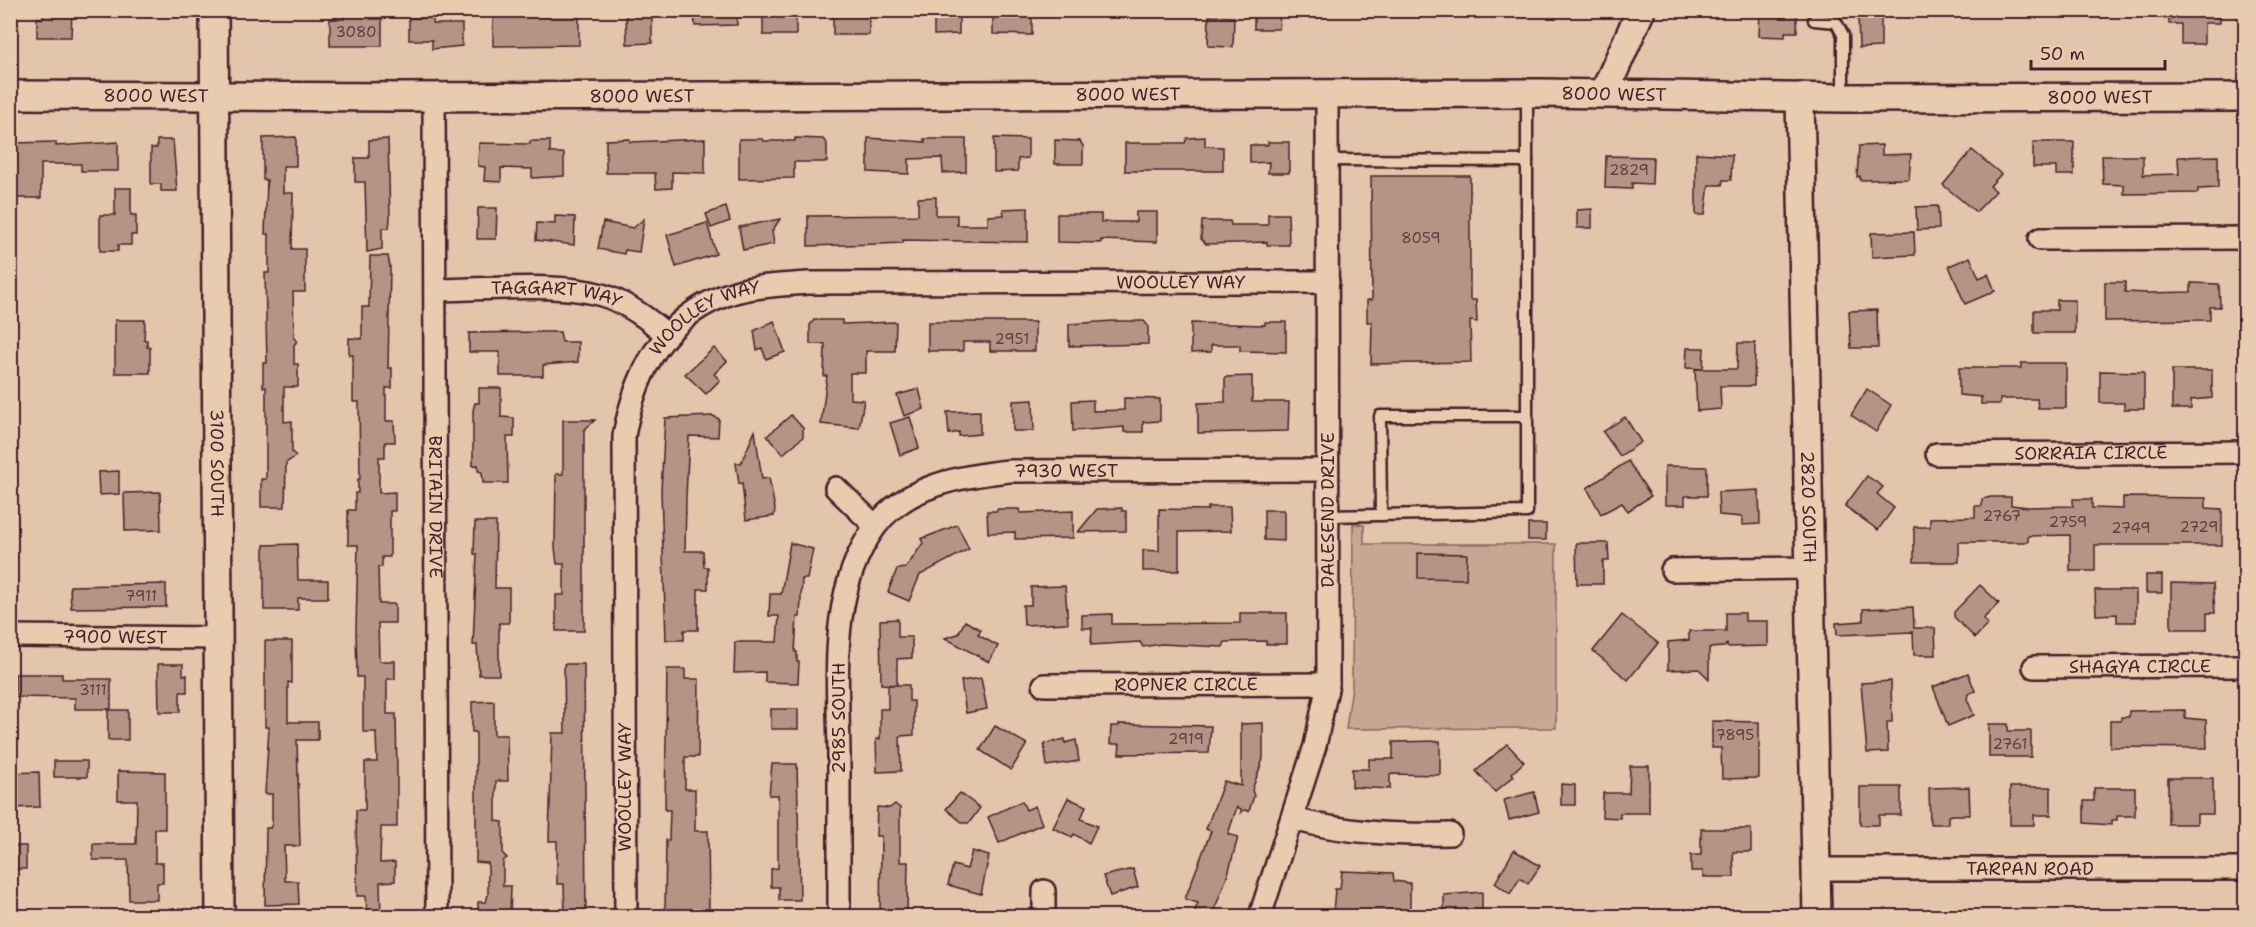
<svg xmlns="http://www.w3.org/2000/svg" width="2256" height="927" viewBox="0 0 2256 927" font-family="'Shantell Sans',sans-serif">
	<style>
		.green { fill: #c7a793; stroke: #88635f; stroke-width: 1.5 }
		.building { fill: #b69485; stroke: #4a1f2b; stroke-width: 1.5 }
		.lines { fill: none; stroke-linecap: round; stroke-linejoin: round }
		.service-casing { stroke: #4a1f2b; stroke-width: 15 }
		.minor-casing { stroke: #4a1f2b; stroke-width: 26 }
		.tertiary-casing { stroke: #4a1f2b; stroke-width: 32 }
		.service { stroke: #e9ccb0; stroke-width: 10 }
		.minor { stroke: #e9ccb0; stroke-width: 21 }
		.tertiary { stroke: #e9ccb0; stroke-width: 27 }
		.labels { text-anchor: middle; dominant-baseline: central; stroke-width: 5; stroke-linejoin: round; paint-order: stroke }
		.number-label { font-size: 15px; fill: #653c42 }
		.street-label { font-size: 18px; fill: #4a1f2b; stroke: #e9ccb0 }
	</style>
	<rect width="100%" height="100%" fill="#e3c5ab"/>
	<filter id="ink" filterUnits="userSpaceOnUse"><feTurbulence type="fractalNoise" baseFrequency=".0167" numOctaves="2"/><feDisplacementMap in="SourceGraphic" scale="12" xChannelSelector="R" yChannelSelector="G"/><feConvolveMatrix kernelMatrix="1 2 1 2 8 2 1 2 1" color-interpolation-filters="sRGB"/></filter>
	<g filter="url(#ink)">
		<!-- green -->
		<path class="green" d="M1353 524 1364 525V544H1556V728L1346 729 1352 686Z"/>
		<!-- building -->
		<g class="building">
			<path d="M43 10H72L71 37H37V18H43Z"/>
			<path d="M694 10H737V25L695 26Z"/>
			<rect x="763" y="10" width="33" height="25"/>
			<path d="M934 10H959V34L934 35Z"/>
			<path d="M993 10H1032V35L993 34Z"/>
			<path d="M1254 10H1280L1279 29H1254Z"/>
			<path d="M1760 10H1797V32H1785V37L1759 36Z"/>
			<path d="M2169 10H2220V23H2204V44H2181V24H2169Z"/>
			<path d="M579 12V45L493 46V15Z"/>
			<path d="M626 12H652V43L627 44Z"/>
			<rect x="833" y="13" width="36" height="22"/>
			<path d="M1881 13V47L1859 48 1858 14Z"/>
			<path d="M344 15H371V19H382V46H330V19H344Z"/>
			<path d="M1209 16 1234 17 1233 47 1208 46Z"/>
			<path d="M409 18H433V24H462V46L432 49V40H409Z"/>
			<path d="M296 137V166H283V193H293L292 249H305V292H293L294 338 297 341 294 345V364H298V387H284V422L292 421V452L296 456 286 463 285 507H261V479H266V387H263V363H267L265 273H269V234H265L267 180H263V138Z"/>
			<path d="M1205 137V146L1223 147V171H1125V143H1185L1187 138Z"/>
			<path d="M795 138 823 139 827 144V162H794V178L739 179V139H763V141H795Z"/>
			<path d="M868 138 925 142 924 139H966V172L943 173 942 158 909 159V174L868 172Z"/>
			<path d="M994 138 1028 139V158L1018 159V171L994 172Z"/>
			<path d="M388 139 390 219 389 228H382V249L367 252 365 182H355V158H369V140Z"/>
			<path d="M630 139V142L705 139V173L672 172V188L656 189 655 173H606V140Z"/>
			<path d="M157 140H173L177 191H161V184H151V148H157Z"/>
			<path d="M1055 140 1080 141 1083 146V164H1055Z"/>
			<path d="M530 141H550V153H564V176L532 178V169L501 168V182L484 181 485 167 478 166 479 143 530 144Z"/>
			<path d="M56 142V146L118 142V171H81V164H41V198H16L13 143Z"/>
			<path d="M1268 142H1289V173H1268L1269 162 1250 163V145H1268Z"/>
			<path d="M2033 142H2074V175H2056V167H2033Z"/>
			<path d="M1882 145V155L1911 154 1909 179 1860 180V176L1857 177 1859 146Z"/>
			<path d="M1972 150 2001 174 1990 186 1996 191 1976 212 1943 185Z"/>
			<path d="M1696 153 1732 155 1731 180H1723L1722 185H1709L1705 215H1696Z"/>
			<path d="M1606 156 1653 157 1652 184 1632 183V189L1605 188Z"/>
			<path d="M2102 156H2143V175L2179 174 2178 157 2218 156V188L2198 189V193L2124 194V185L2103 184Z"/>
			<path d="M1371 176H1470V300H1476L1477 322 1470 321 1471 362 1371 364 1372 322H1367V300H1372Z"/>
			<path d="M115 188H131V215H136V235H131V245H118V251H100V215H115Z"/>
			<path d="M936 197V215H957V225H988V216L1004 215 1003 209 1028 208V242L903 240V243L879 244 808 246V216L918 215V198Z"/>
			<path d="M1938 206 1939 229 1917 230 1916 207Z"/>
			<path d="M726 207 730 221 711 228 706 214Z"/>
			<path d="M478 208H497L496 239H477Z"/>
			<path d="M1592 209V228H1577V210Z"/>
			<path d="M1136 212H1157V242L1101 240V243L1057 242V214H1101V222H1136Z"/>
			<path d="M1268 214H1288L1289 245H1267V242L1206 244 1201 239 1202 221H1230L1231 225H1268Z"/>
			<path d="M555 216 575 217 574 245 536 240 537 223 555 224Z"/>
			<path d="M644 219 639 252 625 250 624 254 598 249 603 222 633 228Z"/>
			<path d="M780 219 772 231 774 244 743 250 739 227Z"/>
			<path d="M707 223 716 254 676 267 667 235Z"/>
			<path d="M1914 232 1915 255 1872 257 1871 233Z"/>
			<path d="M370 256H388L390 267 388 368H392V388H386V421H394L395 442H385V457H379V493L395 492V511H390V557H382V567H378L379 604H395V623H378L379 661H395V679H387V714H396L397 775V827H381L380 863 395 862V881L380 882 381 916H367L366 896H357L356 810H365V762H377L376 732H363V677H357L356 630 358 545H348V510H355V493H358V479H360L359 402H353V355H349V338L362 339V307H369Z"/>
			<path d="M1970 257 1979 278 1988 274 1995 291 1965 304 1949 266Z"/>
			<path d="M2105 282H2125V292L2147 293 2191 292V283L2219 284 2220 307H2210V320L2105 321Z"/>
			<path d="M2057 300H2075V333H2034V310H2057Z"/>
			<path d="M1877 310 1878 348H1851L1849 311Z"/>
			<path d="M115 320H145L144 340H147V347H150V373H115Z"/>
			<path d="M814 320H842V324L896 322 895 351H866V373H850V399L864 400 859 428 821 424 827 376H824L825 344H810V325Z"/>
			<path d="M774 321 785 352 766 359 762 348 757 350 754 331Z"/>
			<path d="M1114 321H1144L1148 326V344L1069 346V324Z"/>
			<path d="M928 322H1035V351H990V342H963V351H928Z"/>
			<path d="M1265 322H1286V352L1240 351V345H1211V352L1191 353V323L1265 325Z"/>
			<path d="M542 332H560L562 342H578V362L543 365V376H500V352H469V333Z"/>
			<path d="M1738 343H1755L1754 386H1720L1721 409 1697 411 1695 369H1737Z"/>
			<path d="M714 348 727 361 714 374 720 380 706 394 685 374Z"/>
			<path d="M1687 348H1704L1703 369 1686 368Z"/>
			<path d="M2021 363H2066V408H2038L2037 399H2000V404H1981V397L1959 395V368H2021Z"/>
			<path d="M2172 370H2212V398L2191 400V409H2172Z"/>
			<path d="M2100 371 2144 372V409H2124V403H2100Z"/>
			<path d="M1252 376V402H1289L1288 431 1198 433V403L1225 402V377Z"/>
			<path d="M479 388H501V417L514 418V437H507L508 483H483L482 472 478 471V465L473 466V410L475 403H479Z"/>
			<path d="M919 389 924 409 904 416 897 395Z"/>
			<path d="M1867 389 1891 405 1876 432 1851 415Z"/>
			<path d="M1124 398 1160 399V421L1143 422V432H1124V427L1073 431 1072 401 1093 400V411L1124 410Z"/>
			<path d="M1033 400 1034 431H1013V401Z"/>
			<path d="M980 411V434L959 436V432L949 434 947 412Z"/>
			<path d="M791 415 803 428V437L783 454 767 436Z"/>
			<path d="M713 416 719 419 718 437 689 436 686 497 685 551H703L704 567H708V589H698V630H684V640H666L661 491 665 418Z"/>
			<path d="M910 417 919 448 900 455 890 423Z"/>
			<path d="M1625 417 1641 442 1620 456 1603 432Z"/>
			<path d="M563 420H595L584 430V631H556V595H564V564H557L555 547 556 474H563Z"/>
			<path d="M755 431 762 479 769 478 775 509 774 516 746 520 742 483 739 484 736 463H741Z"/>
			<path d="M1628 461 1651 496 1628 511 1622 503 1601 514 1587 488Z"/>
			<path d="M1665 466 1707 467V496H1685V505H1665Z"/>
			<path d="M119 471V494L99 495 98 472Z"/>
			<path d="M1867 476 1883 487 1877 494 1894 508 1878 530 1845 506Z"/>
			<path d="M1759 490 1760 524 1742 525V517L1719 515 1718 492Z"/>
			<path d="M160 492 161 530 125 531 124 493Z"/>
			<path d="M1991 497H2011V505L2028 507 2073 506V499H2092V508L2123 509V497L2206 498V508L2222 509V545H2095V571H2070V535L2028 536V542H1959V562H1914V527H1930V518L1975 517V506H1982V499Z"/>
			<path d="M1208 507H1230L1231 531 1179 532V571H1143V550L1159 551V509L1208 510Z"/>
			<path d="M1122 508V511H1126V531L1078 532 1097 509Z"/>
			<path d="M997 509H1019L1020 513 1073 511V538L1015 539V532L988 533 987 511H997Z"/>
			<path d="M1264 510H1284V541L1264 540Z"/>
			<path d="M475 522H496L495 588H509V623H499V675H479L477 645H473L477 554H474Z"/>
			<rect x="1528" y="524" width="18" height="16"/>
			<path d="M957 525 969 549 920 575 909 601 888 592 897 569 906 568 923 543 921 539Z"/>
			<path d="M790 543 813 549 807 579H802L800 617H797L795 652H797V662H799L798 683 765 682V672L734 673 735 642H777L779 616H769L770 594H781Z"/>
			<path d="M1576 543H1608L1609 561H1603V584H1577Z"/>
			<path d="M297 544 298 580H328V598H298V610H264V545Z"/>
			<path d="M1418 553 1467 554 1466 579 1418 578Z"/>
			<rect x="2146" y="575" width="16" height="18"/>
			<path d="M2171 583 2213 584 2215 613H2207V629H2171Z"/>
			<path d="M166 584V607L71 608 70 586Z"/>
			<path d="M1980 585 1999 603 1983 619 1988 624 1975 638 1954 617V612Z"/>
			<path d="M1065 586 1068 623 1024 625 1023 605H1031V587Z"/>
			<path d="M2095 590H2136V622H2117V614L2096 615Z"/>
			<path d="M1913 607 1914 628H1935L1936 655H1914L1913 632 1837 635 1836 623 1863 621V609Z"/>
			<path d="M1240 613H1287V644H1266V641L1225 642 1223 647 1161 644 1143 647 1140 642 1091 645 1092 628H1082V615L1112 614V624L1240 623Z"/>
			<path d="M1726 613H1745V621H1768V646L1727 647V644L1724 647 1709 648V679L1699 669 1668 670V642L1689 640V631H1726Z"/>
			<path d="M1622 615 1658 643 1628 680 1593 651Z"/>
			<path d="M898 619V637H912V658L897 659V685L881 684 880 620Z"/>
			<path d="M965 621 981 630 978 635 998 646 989 662 945 638 958 634Z"/>
			<path d="M265 641H292V683L288 682V722H318V740H297L300 846H284L285 881H298L299 904 265 905 266 828H270L272 824V794H265L269 727H265Z"/>
			<path d="M158 664H183V675H187V692H180V712H159Z"/>
			<path d="M564 664H584L586 916H565L564 884H557V841H549L552 733H565Z"/>
			<path d="M667 669H685V679H699L698 757H685V789H695V831H708L709 910 665 909 666 840H669L670 810H665Z"/>
			<path d="M1968 673 1975 691 1968 694 1967 699 1974 715 1948 726 1933 687Z"/>
			<path d="M15 674H62V679H111V709H75V698L15 697Z"/>
			<path d="M981 678 987 709 966 713 961 681Z"/>
			<path d="M1891 681 1892 722H1887L1888 752 1867 753 1861 683Z"/>
			<path d="M888 685H909V701H914V735L900 736 901 771 877 772 876 739H880V709H888Z"/>
			<path d="M494 701V735H507L508 781H496V821L503 822V854L507 858 503 861V886H511L510 916H478V902H486L488 895V863L476 862V732H472V702Z"/>
			<rect x="771" y="709" width="27" height="20"/>
			<rect x="108" y="710" width="20" height="30"/>
			<path d="M2185 710V718L2206 720 2207 748 2110 747V721H2121V717H2129V711Z"/>
			<path d="M1712 721 1759 722V778L1722 779 1721 748H1712Z"/>
			<path d="M1263 723V759L1252 790 1254 796 1249 811 1244 810 1241 813V809L1237 807 1228 834 1238 837 1228 874 1212 916H1193L1198 903 1185 899 1211 831 1206 829 1224 781 1241 786V724Z"/>
			<path d="M1119 724 1211 726 1209 753 1119 754 1120 744H1110L1111 726H1119Z"/>
			<path d="M1989 724H2008V731H2031V757H1989Z"/>
			<path d="M995 726 1027 744 1011 770 980 750Z"/>
			<path d="M1065 739V743L1076 740 1079 761 1047 766 1044 744Z"/>
			<path d="M1440 741V775L1390 774V789L1352 787V769H1369V759H1393V742Z"/>
			<path d="M1507 744 1524 762 1512 773 1514 776 1495 792 1476 771Z"/>
			<rect x="54" y="761" width="33" height="16"/>
			<path d="M772 764H797L800 900H779V887H771V869L778 868V795H769Z"/>
			<path d="M1630 766H1649V813H1620V818L1602 817 1603 793H1629Z"/>
			<path d="M118 771 165 772V829H155V863H163V883H157V900H129L128 860H93V844H136L137 800H118Z"/>
			<path d="M39 772 40 807 10 808V773Z"/>
			<path d="M2168 778H2213V814H2197V824H2168Z"/>
			<path d="M1561 784 1575 785V805H1561Z"/>
			<path d="M1860 787H1901V815H1879V825H1860Z"/>
			<path d="M1969 787 1970 815H1952L1948 816V824H1930L1929 788Z"/>
			<path d="M2010 787H2051V815H2034V825H2010Z"/>
			<path d="M2094 788H2135V816H2117V820H2112V825L2084 823V801H2094Z"/>
			<path d="M1534 792 1539 812 1509 820 1504 800Z"/>
			<path d="M960 793 980 808 969 823H963L946 809Z"/>
			<path d="M1068 798 1086 806 1081 819 1097 826 1089 843 1074 834 1072 837 1053 828Z"/>
			<path d="M1022 801 1026 810 1035 806 1042 824 999 843 988 817Z"/>
			<path d="M895 804 900 808V862H908L907 916H880L881 836H876L877 807 890 808Z"/>
			<path d="M1701 829H1751V852H1733L1734 877H1703V871H1691V855H1701Z"/>
			<rect x="10" y="846" width="16" height="23"/>
			<path d="M1514 850 1540 866 1528 884 1520 878 1510 894 1495 883Z"/>
			<path d="M972 851 989 856 981 894 948 885 953 865 967 869Z"/>
			<path d="M1133 869 1138 887 1110 896 1103 876Z"/>
			<path d="M1342 871 1393 873 1394 881 1410 883V911L1333 913 1335 889H1340Z"/>
			<path d="M1482 892V916H1444V895Z"/>
		</g>
		<g class="lines">
			<!-- service casing -->
			<g class="service-casing">
				<g id="service">
					<path d="M1814 20 1836 22 1843 35V97"/>
					<path d="M1327 160 1527 161"/>
					<path d="M1381 515 1380 416H1527"/>
					<path d="M1328 516 1527 512V93"/>
				</g>
			</g>
			<!-- minor casing -->
			<g class="minor-casing">
				<g id="minor">
					<path id="s1" d="M434 97 437 916"/>
					<path d="M2040 239 2246 238"/>
					<path id="s2" d="M435 290C484 290 564 281 608 297 631 306 648 319 666 334"/>
					<path id="s3" d="M1937 454 2246 452"/>
					<path d="M836 488 875 526"/>
					<path d="M1672 570 1808 568"/>
					<path id="s4" d="M10 636 218 638"/>
					<path id="s5" d="M2034 667 2246 666"/>
					<path id="s6" d="M1044 685 1328 684"/>
					<path d="M1293 819C1345 833 1396 835 1450 834"/>
					<path id="s7" d="M1816 869H2246"/>
					<path d="M1044 891V916"/>
					<path id="s8" d="M626 916 624 436C636 369 666 313 735 292 759 285 784 285 808 283L1328 282"/>
					<path id="s9" d="M839 916C839 862 839 807 839 753 838 678 828 591 875 527 906 485 962 476 1009 471L1327 470"/>
					<path d="M1260 916 1315 746 1328 684 1327 94"/>
				</g>
			</g>
			<!-- tertiary casing -->
			<g class="tertiary-casing">
				<g id="tertiary">
					<path id="s10" d="M214 10 220 916"/>
					<path d="M1604 93 1641 10"/>
					<path id="s11" d="M10 95 403 97 1543 93 1843 98 2246 97"/>
					<path id="s12" d="M1800 97 1817 916"/>
				</g>
			</g>
			<!-- service -->
			<use href="#service" class="service"/>
			<!-- minor -->
			<use href="#minor" class="minor"/>
			<!-- tertiary -->
			<use href="#tertiary" class="tertiary"/>
		</g>
	</g>
	<g class="labels">
		<!-- number labels -->
		<g class="number-label">
			<text x="356" y="32">3080</text>
			<text x="1629" y="170">2829</text>
			<text x="1421" y="238">8059</text>
			<text x="1012" y="339">2951</text>
			<text x="2002" y="516">2767</text>
			<text x="2068" y="522">2759</text>
			<text x="2199" y="527">2729</text>
			<text x="2131" y="528">2749</text>
			<text x="141" y="596">7911</text>
			<text x="93" y="690">3111</text>
			<text x="1735" y="735">7895</text>
			<text x="1186" y="739">2919</text>
			<text x="2010" y="744">2761</text>
		</g>
		<!-- street labels -->
		<g class="street-label">
			<text stroke="none"><textPath href="#s11" startOffset="1118">8000 WEST</textPath></text>
			<text stroke="none"><textPath href="#s11" startOffset="1604">8000 WEST</textPath></text>
			<text stroke="none"><textPath href="#s11" startOffset="146">8000 WEST</textPath></text>
			<text stroke="none"><textPath href="#s11" startOffset="632">8000 WEST</textPath></text>
			<text stroke="none"><textPath href="#s11" startOffset="2090">8000 WEST</textPath></text>
			<text stroke="none"><textPath href="#s8" startOffset="1119">WOOLLEY WAY</textPath></text>
			<text stroke="none"><textPath href="#s2" startOffset="122">TAGGART WAY</textPath></text>
			<text stroke="none"><textPath href="#s8" startOffset="633">WOOLLEY WAY</textPath></text>
			<text stroke="none"><textPath href="#s3" startOffset="154">SORRAIA CIRCLE</textPath></text>
			<text stroke="none"><textPath href="#s10" startOffset="453">3100 SOUTH</textPath></text>
			<text stroke="none"><textPath href="#s9" startOffset="603">7930 WEST</textPath></text>
			<text stroke="none"><textPath href="#s1" startOffset="410">BRITAIN DRIVE</textPath></text>
			<text stroke="none"><textPath href="#s12" startOffset="410">2820 SOUTH</textPath></text>
			<text transform="translate(1328 510) rotate(-90)">DALESEND DRIVE</text>
			<text stroke="none"><textPath href="#s4" startOffset="105">7900 WEST</textPath></text>
			<text stroke="none"><textPath href="#s5" startOffset="106">SHAGYA CIRCLE</textPath></text>
			<text stroke="none"><textPath href="#s6" startOffset="142">ROPNER CIRCLE</textPath></text>
			<text transform="translate(839 718) rotate(-90)">2985 SOUTH</text>
			<text transform="translate(625 787) rotate(-90)">WOOLLEY WAY</text>
			<text stroke="none"><textPath href="#s7" startOffset="214">TARPAN ROAD</textPath></text>
		</g>
	</g>
	<!-- margin -->
	<rect width="2256" height="927" fill="none" stroke="#e9ccb0" stroke-width="36"/>
	<rect x="18" y="18" width="2220" height="891" fill="none" stroke="#4a1f2b" stroke-width="2" filter="url(#ink)"/>
	<!-- scale -->
	<path d="M2031 60v9h134v-9" fill="none" stroke="#4a1f2b" stroke-width="3"/>
	<text x="2040" y="60" font-size="18" fill="#4a1f2b" stroke="#e9ccb0" stroke-width="4.5" paint-order="stroke">50 m</text>
</svg>
